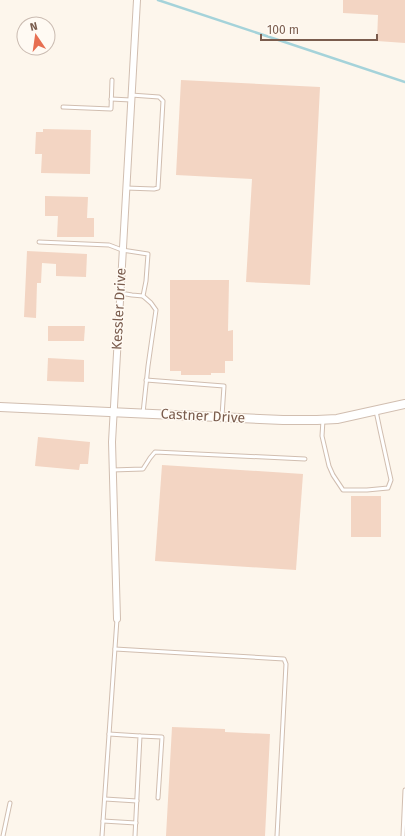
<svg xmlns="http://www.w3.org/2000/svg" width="405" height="836" viewBox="0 0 405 836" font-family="'Fira Sans',sans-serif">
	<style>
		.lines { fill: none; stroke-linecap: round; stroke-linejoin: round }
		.stream { stroke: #a5d3da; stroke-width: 2.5 }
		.building { fill: #f3d5c3 }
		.service-casing { stroke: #d1beb0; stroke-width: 5 }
		.minor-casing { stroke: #d1beb0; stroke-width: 8 }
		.tertiary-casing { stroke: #d1beb0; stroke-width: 10 }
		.service { stroke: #fff; stroke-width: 3 }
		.minor { stroke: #fff; stroke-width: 6 }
		.tertiary { stroke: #fff; stroke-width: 8 }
		.labels { text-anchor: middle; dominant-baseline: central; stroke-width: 3; stroke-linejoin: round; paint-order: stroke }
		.street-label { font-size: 14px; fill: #7a5c4d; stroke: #fffaf3 }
	</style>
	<rect width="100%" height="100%" fill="#fdf6ec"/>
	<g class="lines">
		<!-- stream -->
		<path class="stream" d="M158 0 405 82"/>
	</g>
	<!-- building -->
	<g class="building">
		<path d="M343 0H405V43L377 41 378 15 343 13Z"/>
		<path d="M181 80 320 87 310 285 246 282 252 179 176 175Z"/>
		<path d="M43 129 91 130 90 174 41 173 42 154H35L36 132H43Z"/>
		<path d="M45 196 88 197 87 218H94V237H57L58 216H45Z"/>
		<path d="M27 251 87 254 86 277 56 276V264L42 263 41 283H37L36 318 24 317Z"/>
		<path d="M170 280H229L228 331 233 330V361H225V373H211V375H181V371H170Z"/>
		<path d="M48 326H85L84 341H48Z"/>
		<path d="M48 358 84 360V382L47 381Z"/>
		<path d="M38 437 90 442 88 464H80L79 470 35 466Z"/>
		<path d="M162 465 303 474 296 570 155 561Z"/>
		<rect x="351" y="496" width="30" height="41"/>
		<path d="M172 727 225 729V732L270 734 265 836H166Z"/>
	</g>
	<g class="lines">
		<!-- service casing -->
		<g class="service-casing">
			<g id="service">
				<path d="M111 99 131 100"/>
				<path d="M63 107 111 109 112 80"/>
				<path d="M126 188 154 189 158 188 163 101 159 97 131 95"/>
				<path d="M39 242 109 245 122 250 148 254 146 281 143 296 132 295 120 293"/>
				<path d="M146 380 224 386 222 416"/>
				<path d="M143 413 148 366 156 310 151 303 143 296"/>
				<path d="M323 420 322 436 329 466 333 475 343 490H367L388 488 391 480 380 430 376 411"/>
				<path d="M112 470 143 469 150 458 155 452 305 459"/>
				<path d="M115 649 284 659 286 664 277 836"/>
				<path d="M109 734 140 736 135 836"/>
				<path d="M140 736 162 737 158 798"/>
				<path d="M105 799 137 801"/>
				<path d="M103 821 136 823"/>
				<path d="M3 836 10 803"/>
				<path d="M102 836 117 619"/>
				<path d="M403 836 405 790"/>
			</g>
		</g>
		<!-- minor casing -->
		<g class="minor-casing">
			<path id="minor" d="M117 619 112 442 137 0"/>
		</g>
		<!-- tertiary casing -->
		<g class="tertiary-casing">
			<path id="tertiary" d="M0 407 283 420H317L337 419 405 404"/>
		</g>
		<!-- service -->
		<use href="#service" class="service"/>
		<!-- minor -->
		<use href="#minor" class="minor"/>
		<!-- tertiary -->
		<use href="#tertiary" class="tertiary"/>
	</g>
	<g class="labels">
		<!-- street labels -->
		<g class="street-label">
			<text transform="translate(119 309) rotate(-87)">Kessler Drive</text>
			<text transform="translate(203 416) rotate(3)">Castner Drive</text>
		</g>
	</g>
	<!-- north arrow -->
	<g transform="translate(36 36) rotate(347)"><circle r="19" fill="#fffaf3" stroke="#cabbb1"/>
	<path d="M0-3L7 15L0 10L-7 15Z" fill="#e76f51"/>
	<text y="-6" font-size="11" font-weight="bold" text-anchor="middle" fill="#7a5c4d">N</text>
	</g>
	<!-- scale -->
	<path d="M261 34v6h116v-6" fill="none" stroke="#7a5c4d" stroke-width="2"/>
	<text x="267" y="34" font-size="12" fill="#7a5c4d" stroke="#fffaf3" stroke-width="3" paint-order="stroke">100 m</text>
</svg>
